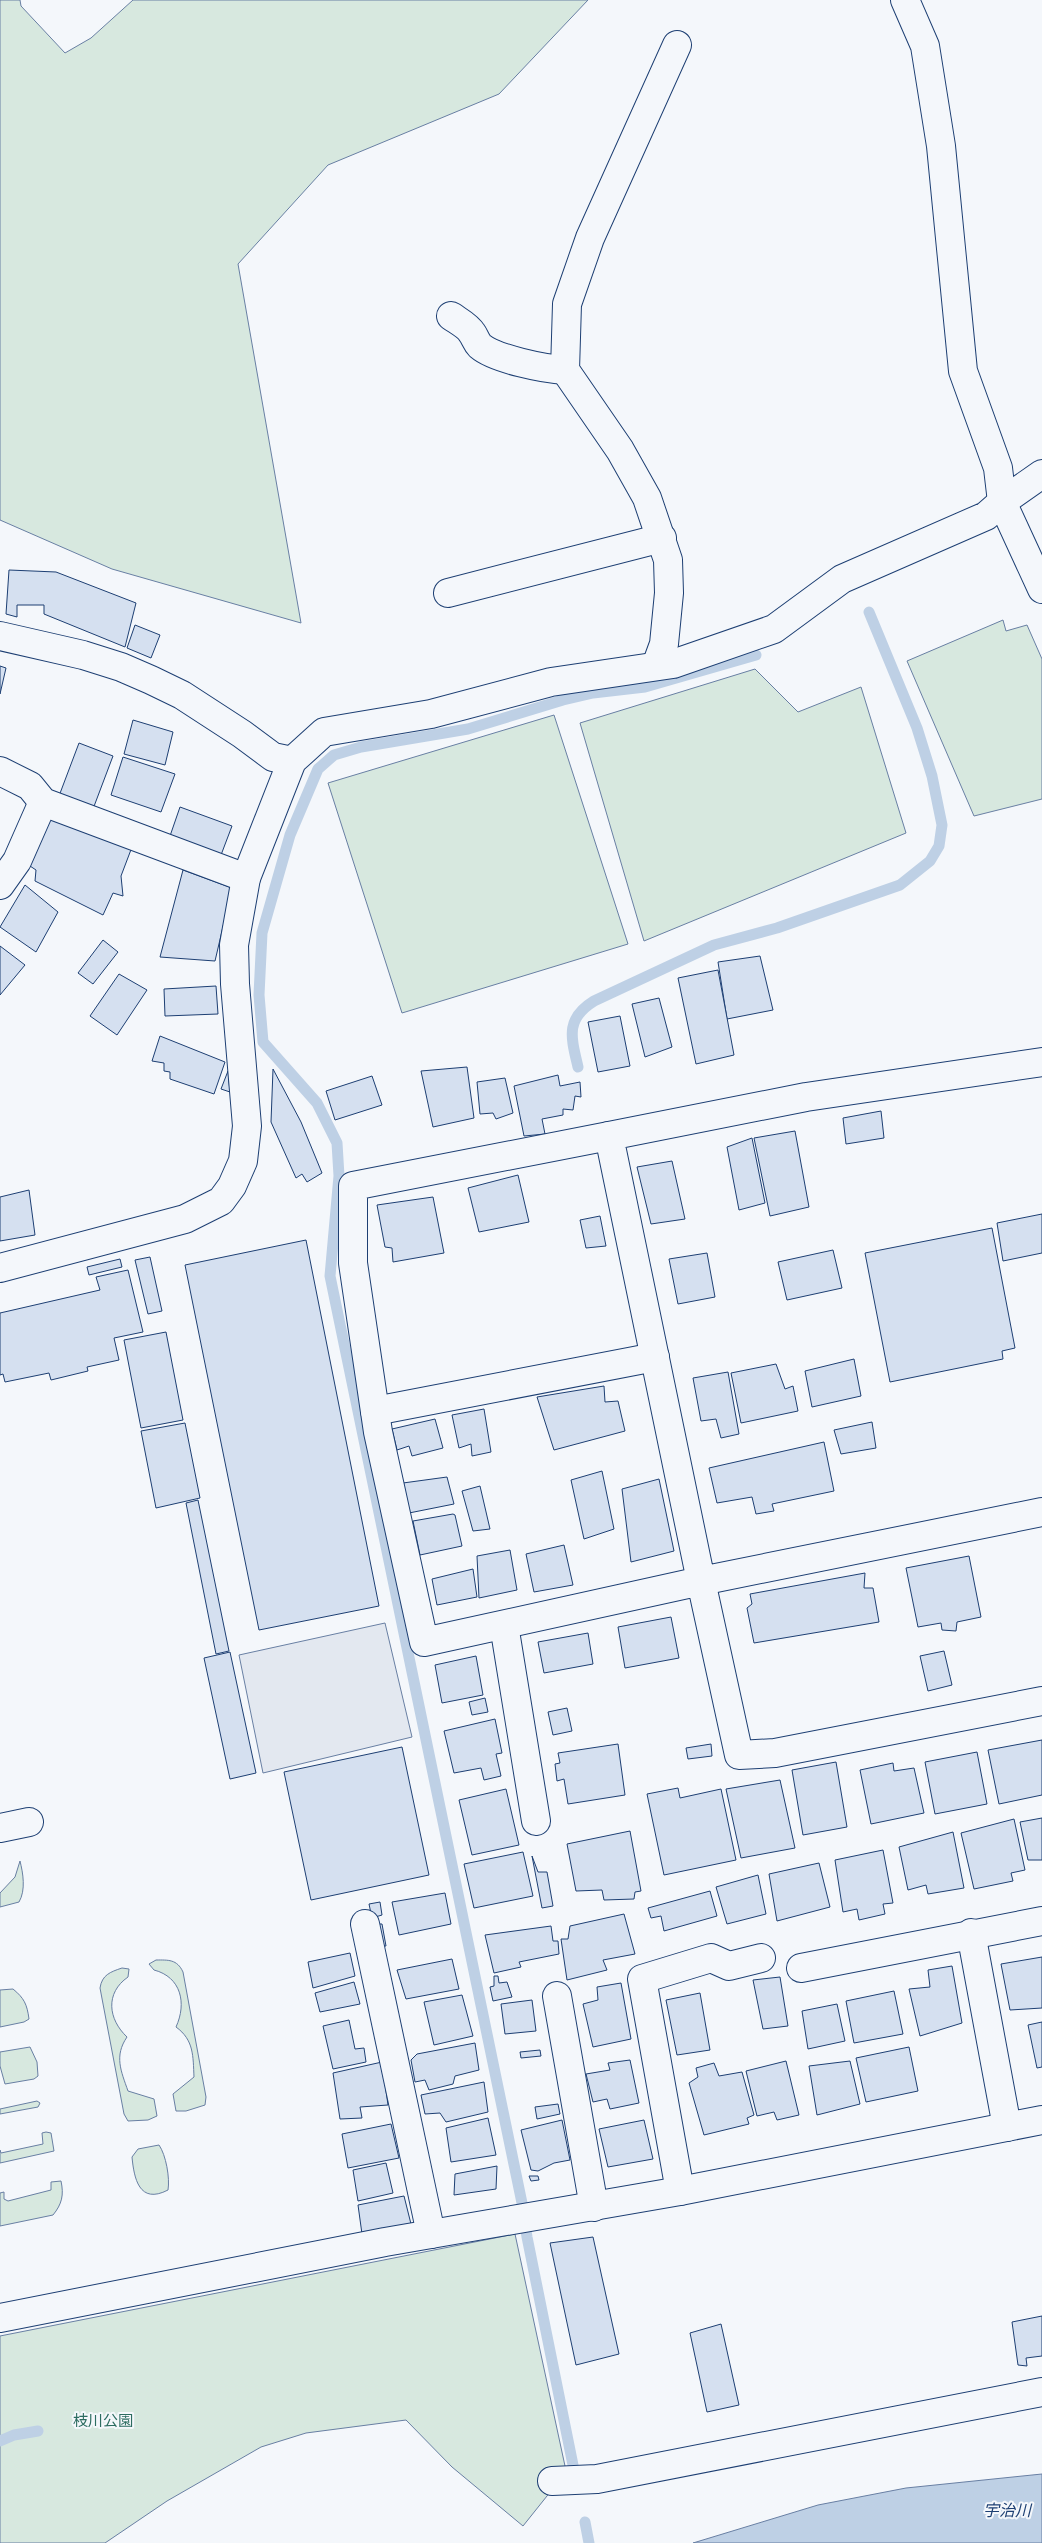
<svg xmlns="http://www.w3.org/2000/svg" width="1042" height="2543" viewBox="0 0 1042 2543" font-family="Jost,'Noto Sans JP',sans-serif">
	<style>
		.green { fill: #d7e8df; stroke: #687fa3 }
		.parking { fill: #e3e8f0; stroke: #687fa3 }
		.water { fill: #bed0e5; stroke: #687fa3 }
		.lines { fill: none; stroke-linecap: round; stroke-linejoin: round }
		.stream { stroke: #bed0e5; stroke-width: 11 }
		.building { fill: #d5e0f0; stroke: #1d3f73 }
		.street-casing { stroke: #1d3f73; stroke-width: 30 }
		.street { stroke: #f4f7fb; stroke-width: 28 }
		.labels { text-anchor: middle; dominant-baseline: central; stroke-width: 4; stroke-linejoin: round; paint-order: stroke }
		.park-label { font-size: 15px; fill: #2c6c60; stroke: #f4f7fb }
		.water-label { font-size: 16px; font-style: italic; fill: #1d3f73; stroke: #f4f7fb }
	</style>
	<rect width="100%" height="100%" fill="#f4f7fb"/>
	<!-- green -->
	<g class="green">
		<path d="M0 0H20L21 6 65 53 91 38 133 0H588L499 94 328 165 238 264 301 623 112 569 0 520Z"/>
		<path d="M1003 620 1006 631 1027 625 1042 659V799L974 816 907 661Z"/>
		<path d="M755 669 798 712 861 687 906 833 644 941 580 723Z"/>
		<path d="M554 715 628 944 402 1013 328 783Z"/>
		<path d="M20 1861C23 1873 26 1890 19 1902L0 1907V1893L15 1877Z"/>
		<path d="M156 1960C168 1960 177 1959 183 1972L206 2097 205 2105 186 2111H176L173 2094 194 2077C193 2056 194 2040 176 2027 187 2003 181 1977 154 1970L149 1964Z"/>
		<path d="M122 1968 129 1969 128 1977C105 1993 108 2019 127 2037 114 2056 121 2071 128 2091L154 2099 157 2116 148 2120 128 2121 124 2114 100 1988C102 1975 110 1972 122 1968Z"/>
		<path d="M13 1989C24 1998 27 2004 29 2019L24 2022 0 2027V1990Z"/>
		<path d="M30 2047 37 2062 38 2076 34 2079 5 2084 0 2066V2052Z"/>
		<path d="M37 2101 40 2103 38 2107 0 2114V2109Z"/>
		<path d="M46 2132 51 2133 54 2151 0 2163V2150L1 2153 43 2144 42 2133Z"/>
		<path d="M159 2145C166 2155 170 2178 168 2190 139 2205 134 2178 132 2157L138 2149Z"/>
		<path d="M61 2181C64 2195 62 2204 53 2215L0 2226V2193L4 2192V2199L8 2201 51 2190V2182Z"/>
		<path d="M515 2234 565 2466 551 2491 523 2526 452 2467 406 2420 306 2433 261 2447 167 2501 105 2543H0V2336Z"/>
	</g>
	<!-- parking -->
	<path class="parking" d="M385 1623 412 1737 263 1773 239 1655Z"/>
	<!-- water -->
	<path class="water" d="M1042 2474V2543H693L818 2505 906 2488Z"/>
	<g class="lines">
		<!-- stream -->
		<g class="stream">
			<path d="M578 1067C571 1037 565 1019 594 1001L714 945 777 928 900 885 930 861 939 846 942 825 932 776 917 728 869 612"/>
			<path d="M0 2441 14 2435 38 2431"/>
			<path d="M573 2465 527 2237 522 2203 330 1276 339 1176 337 1143 317 1103 263 1042 259 995 262 933 290 835 318 769 334 755 361 747 468 729 563 700 593 693 645 687 756 655"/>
			<path d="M585 2522 589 2543"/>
		</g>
	</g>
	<!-- building -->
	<g class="building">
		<path d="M9 570 56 572 136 603 125 647 44 614V605H17V617L6 614Z"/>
		<path d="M135 625 160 635 151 658 127 648Z"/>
		<path d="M0 666 6 668 0 694Z"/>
		<path d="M133 720 173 732 165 765 124 754Z"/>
		<path d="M79 743 113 756 93 809 59 796Z"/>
		<path d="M123 757 175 774 161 812 111 795Z"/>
		<path d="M180 807 232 826 221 855 170 836Z"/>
		<path d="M49 814 132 847 121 876 123 896 113 893 103 915 35 881 36 870 27 864Z"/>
		<path d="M183 870 232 888 215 961 160 957Z"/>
		<path d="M25 885 58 912 36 952 0 927Z"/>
		<path d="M103 940 118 952 93 984 78 973Z"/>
		<path d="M0 946 25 965 0 995Z"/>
		<path d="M760 956 773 1010 727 1019 718 962Z"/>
		<path d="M718 970 734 1055 696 1064 678 978Z"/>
		<path d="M119 974 147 990 117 1035 90 1016Z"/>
		<path d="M216 986 218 1014 165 1016 164 989Z"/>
		<path d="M659 998 672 1047 645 1057 632 1004Z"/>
		<path d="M620 1016 630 1066 598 1072 588 1022Z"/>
		<path d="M160 1036 225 1062 214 1094 170 1079V1072L164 1071V1063L152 1061Z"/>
		<path d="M467 1067 474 1118 433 1127 421 1071Z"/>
		<path d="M273 1069 301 1122 322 1173 307 1182 302 1174 296 1178 271 1122Z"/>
		<path d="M228 1071 230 1092 221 1089Z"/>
		<path d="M558 1075 560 1086 580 1082 581 1097 575 1096 573 1110 563 1109V1115L542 1119 545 1134 524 1136 514 1086Z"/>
		<path d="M372 1076 382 1105 335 1120 326 1091Z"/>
		<path d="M505 1078 513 1113 496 1119 493 1113 480 1114 477 1082Z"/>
		<path d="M881 1111 884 1138 846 1144 843 1118Z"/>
		<path d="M795 1131 809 1207 770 1216 754 1138Z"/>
		<path d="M752 1138 765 1203 739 1210 727 1147Z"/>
		<path d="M672 1161 685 1219 651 1224 637 1167Z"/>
		<path d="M518 1175 529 1222 479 1232 468 1188Z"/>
		<path d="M29 1190 35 1235 0 1241V1197Z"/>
		<path d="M433 1197 444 1253 393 1262 392 1248 385 1247 377 1205Z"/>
		<path d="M1042 1214V1253L1003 1261 997 1223Z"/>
		<path d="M600 1216 606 1246 586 1248 580 1220Z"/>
		<path d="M992 1228 1015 1348 1002 1351 1003 1359 890 1382 865 1253Z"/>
		<path d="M306 1240 379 1606 259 1630 185 1265Z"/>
		<path d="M833 1250 842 1288 787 1300 778 1262Z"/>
		<path d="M707 1253 715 1297 678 1304 669 1259Z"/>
		<path d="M150 1257 162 1311 148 1314 135 1260Z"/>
		<path d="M120 1259 122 1267 89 1275 87 1267Z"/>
		<path d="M128 1270 143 1332 114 1338 119 1360 87 1367 88 1371 51 1380 49 1373 5 1382 3 1374 0 1375V1313L100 1290 96 1277Z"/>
		<path d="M166 1332 183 1420 141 1428 124 1340Z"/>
		<path d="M854 1359 861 1396 812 1407 805 1371Z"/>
		<path d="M776 1364 785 1389 793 1386 798 1411 741 1423 731 1373Z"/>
		<path d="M728 1372 739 1434 721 1438 716 1419 701 1421 693 1378Z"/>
		<path d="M604 1386 605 1402 618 1401 625 1431 554 1450 537 1397Z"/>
		<path d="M484 1409 491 1452 472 1456 471 1444 459 1448 452 1415Z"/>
		<path d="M435 1419 443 1448 412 1456 409 1446 397 1450 392 1429Z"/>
		<path d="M872 1422 876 1448 841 1454 834 1430Z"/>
		<path d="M185 1423 200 1498 156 1508 141 1431Z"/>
		<path d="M824 1442 834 1491 772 1504 774 1511 756 1514 752 1497 717 1503 709 1468Z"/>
		<path d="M602 1471 614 1529 584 1539 571 1480Z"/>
		<path d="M447 1477 454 1504 409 1513 403 1483Z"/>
		<path d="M659 1479 674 1551 631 1562 622 1489Z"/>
		<path d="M480 1486 490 1529 473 1531 462 1491Z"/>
		<path d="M198 1500 229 1651 216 1654 186 1503Z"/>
		<path d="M453 1514 455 1515 462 1546 420 1555 413 1521Z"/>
		<path d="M564 1545 573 1585 534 1592 526 1554Z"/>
		<path d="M510 1550 517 1590 479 1598 477 1556Z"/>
		<path d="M969 1556 981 1617 957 1622 956 1631 942 1630 941 1623 918 1627 906 1568Z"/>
		<path d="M473 1569 477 1597 437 1605 432 1579Z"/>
		<path d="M865 1573 864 1588H873L879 1622 754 1643 747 1608 752 1604 750 1594Z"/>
		<path d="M671 1617 679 1658 625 1668 618 1627Z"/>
		<path d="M588 1633 593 1664 544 1673 538 1642Z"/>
		<path d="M944 1651 952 1685 928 1691 920 1656Z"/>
		<path d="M230 1652 256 1773 230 1779 204 1658Z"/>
		<path d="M476 1656 483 1695 442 1703 435 1665Z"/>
		<path d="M485 1698 488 1712 472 1715 469 1702Z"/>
		<path d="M567 1708 572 1731 553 1735 548 1712Z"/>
		<path d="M495 1719 502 1753 496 1754 501 1776 484 1780 481 1768 454 1773 444 1731Z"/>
		<path d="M1042 1740V1795L999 1804 988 1750Z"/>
		<path d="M618 1744 625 1795 568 1804 564 1779 557 1781 555 1764 560 1763 558 1753Z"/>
		<path d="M711 1744 712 1756 688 1759 686 1748Z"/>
		<path d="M402 1747 429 1875 311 1900 284 1772Z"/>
		<path d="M977 1752 987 1804 935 1814 925 1762Z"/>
		<path d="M836 1762 847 1827 803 1835 792 1770Z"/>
		<path d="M893 1763 894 1771 914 1768 924 1813 871 1824 860 1770Z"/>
		<path d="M780 1780 795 1848 741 1858 726 1789Z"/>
		<path d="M678 1788 680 1798 721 1789 736 1860 664 1875 647 1794Z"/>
		<path d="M506 1789 519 1845 472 1855 459 1800Z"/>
		<path d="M1042 1818V1860H1028L1020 1822Z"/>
		<path d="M1014 1819 1025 1870 1011 1873 1013 1881 974 1889 961 1833Z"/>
		<path d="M630 1831 641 1891 635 1892 634 1899 604 1900 602 1890 576 1891 567 1844Z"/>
		<path d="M953 1832 964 1888 928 1894 926 1885 908 1890 899 1847Z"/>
		<path d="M883 1850 893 1903 883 1904 885 1914 859 1920 857 1909 843 1912 835 1860Z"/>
		<path d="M523 1852 533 1896 474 1908 464 1864Z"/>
		<path d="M532 1856 538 1872H547L553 1906 542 1908Z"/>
		<path d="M819 1863 830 1907 777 1921 769 1874Z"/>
		<path d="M758 1875 766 1914 727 1924 716 1887Z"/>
		<path d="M710 1891 717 1916 664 1931 661 1916 651 1918 648 1908Z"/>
		<path d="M445 1893 451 1924 399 1935 392 1902Z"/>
		<path d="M380 1902 382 1915 372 1918 369 1904Z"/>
		<path d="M624 1914 635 1954 603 1960 607 1970 567 1980 561 1939H568L570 1926Z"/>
		<path d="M370 1924H382L386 1946 374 1947Z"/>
		<path d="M551 1926 553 1941H558L559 1954 519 1962 521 1967 494 1973 485 1935Z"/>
		<path d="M350 1953 355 1976 313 1988 308 1962Z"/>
		<path d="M1042 1957V2008L1010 2010 1001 1964Z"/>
		<path d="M452 1959 459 1989 406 1999 397 1970Z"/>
		<path d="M952 1966 962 2023 920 2036 909 1989 930 1987 928 1970Z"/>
		<path d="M494 1976H498L499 1983 507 1982 512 1997 493 2001 490 1987 494 1986Z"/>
		<path d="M780 1977 788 2026 763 2029 753 1980Z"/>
		<path d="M354 1982 360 2004 320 2012 315 1993Z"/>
		<path d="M621 1983 631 2039 593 2047 583 2004 598 2000 597 1987Z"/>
		<path d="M894 1991 903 2034 854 2043 846 2001Z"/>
		<path d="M700 1993 710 2050 677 2055 666 2000Z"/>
		<path d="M462 1995 473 2036 434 2045 424 2002Z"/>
		<path d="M532 2000 536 2031 505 2034 501 2004Z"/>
		<path d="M837 2004 845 2041 808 2049 802 2011Z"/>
		<path d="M349 2020 355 2049 364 2048 366 2062 333 2069 323 2026Z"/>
		<path d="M1042 2022V2067L1037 2068 1028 2025Z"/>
		<path d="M475 2043 479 2070 455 2076 453 2084 429 2090 425 2080 415 2082 411 2060 417 2054Z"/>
		<path d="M909 2047 918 2091 866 2102 856 2058Z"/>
		<path d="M540 2050 541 2056 521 2058 520 2052Z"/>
		<path d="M630 2060 639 2103 610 2109 607 2099 593 2102 586 2074 610 2070 608 2063Z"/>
		<path d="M786 2061 799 2115 777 2120 774 2112 757 2116 746 2071Z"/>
		<path d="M850 2061 860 2104 817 2115 809 2066Z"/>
		<path d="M382 2062 388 2105 360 2107 362 2118 340 2119 333 2073Z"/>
		<path d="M714 2063 719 2076 742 2072 754 2115 747 2118 749 2124 704 2135 689 2083 698 2077 696 2068Z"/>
		<path d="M484 2082 488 2112 446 2122 440 2113 425 2114 421 2095Z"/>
		<path d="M558 2104 560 2114 537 2119 535 2107Z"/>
		<path d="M488 2118 496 2155 451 2162 446 2128Z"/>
		<path d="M562 2120 570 2160 554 2163 538 2171 531 2170 521 2130Z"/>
		<path d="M644 2120 653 2159 608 2167 599 2129Z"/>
		<path d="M391 2124 399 2158 348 2168 342 2134Z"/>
		<path d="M386 2163 393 2193 358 2201 353 2170Z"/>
		<path d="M497 2166 496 2189 454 2195 455 2174Z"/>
		<path d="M529 2176H538L539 2180 531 2181Z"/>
		<path d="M404 2196 411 2224 362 2234 358 2205Z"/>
		<path d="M593 2237 619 2354 576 2365 550 2243Z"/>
		<path d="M1042 2316V2356L1026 2358 1027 2366 1018 2365 1012 2322Z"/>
		<path d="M721 2324 739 2405 707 2412 690 2333Z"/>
	</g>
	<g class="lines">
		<!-- street casing -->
		<g class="street-casing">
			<g id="street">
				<path d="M905 0 925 46 941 146 963 371 998 468 1002 502 1042 589"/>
				<path d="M451 316C458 321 468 326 472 333 475 337 476 342 480 346 495 359 545 369 565 370"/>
				<path d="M448 593 662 538"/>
				<path d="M0 636 83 655 121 667 151 680 182 695 242 734 273 757 292 761"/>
				<path d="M656 666 664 644 669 593 668 560 647 498 620 450 565 370 567 304 590 238 677 45"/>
				<path d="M0 771 30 786 43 802 246 878"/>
				<path d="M0 885 17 861 43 802"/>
				<path d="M1042 1062 806 1097 609 1136 701 1581 1042 1512"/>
				<path d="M609 1136 353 1186V1263L378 1432 424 1642 701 1581 739 1755 775 1753 1042 1701"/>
				<path d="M0 1268 185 1219 221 1201 232 1186 243 1161 247 1126 235 984 234 945 246 878 292 761 324 732 431 714 551 682 673 664 774 629 842 579 986 516 1002 502 1042 474"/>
				<path d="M375 1411 655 1357"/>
				<path d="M504 1625 536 1821"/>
				<path d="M0 1828 29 1822"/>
				<path d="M365 1924 431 2234"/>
				<path d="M971 1933 1007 2127"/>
				<path d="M801 1968 1042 1921"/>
				<path d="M557 1996 594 2207"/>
				<path d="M680 2191 642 1979 711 1958 729 1966 761 1958"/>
				<path d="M0 2318 385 2242 680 2191 1042 2120"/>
				<path d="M552 2481 597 2479 1042 2392"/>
			</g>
		</g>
		<!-- street -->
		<use href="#street" class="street"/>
	</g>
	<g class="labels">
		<!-- park labels -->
		<g class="park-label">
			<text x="103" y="2421">枝川公園</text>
		</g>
		<!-- water labels -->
		<g class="water-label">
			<text x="1007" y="2510">宇治川</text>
		</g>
	</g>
</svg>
